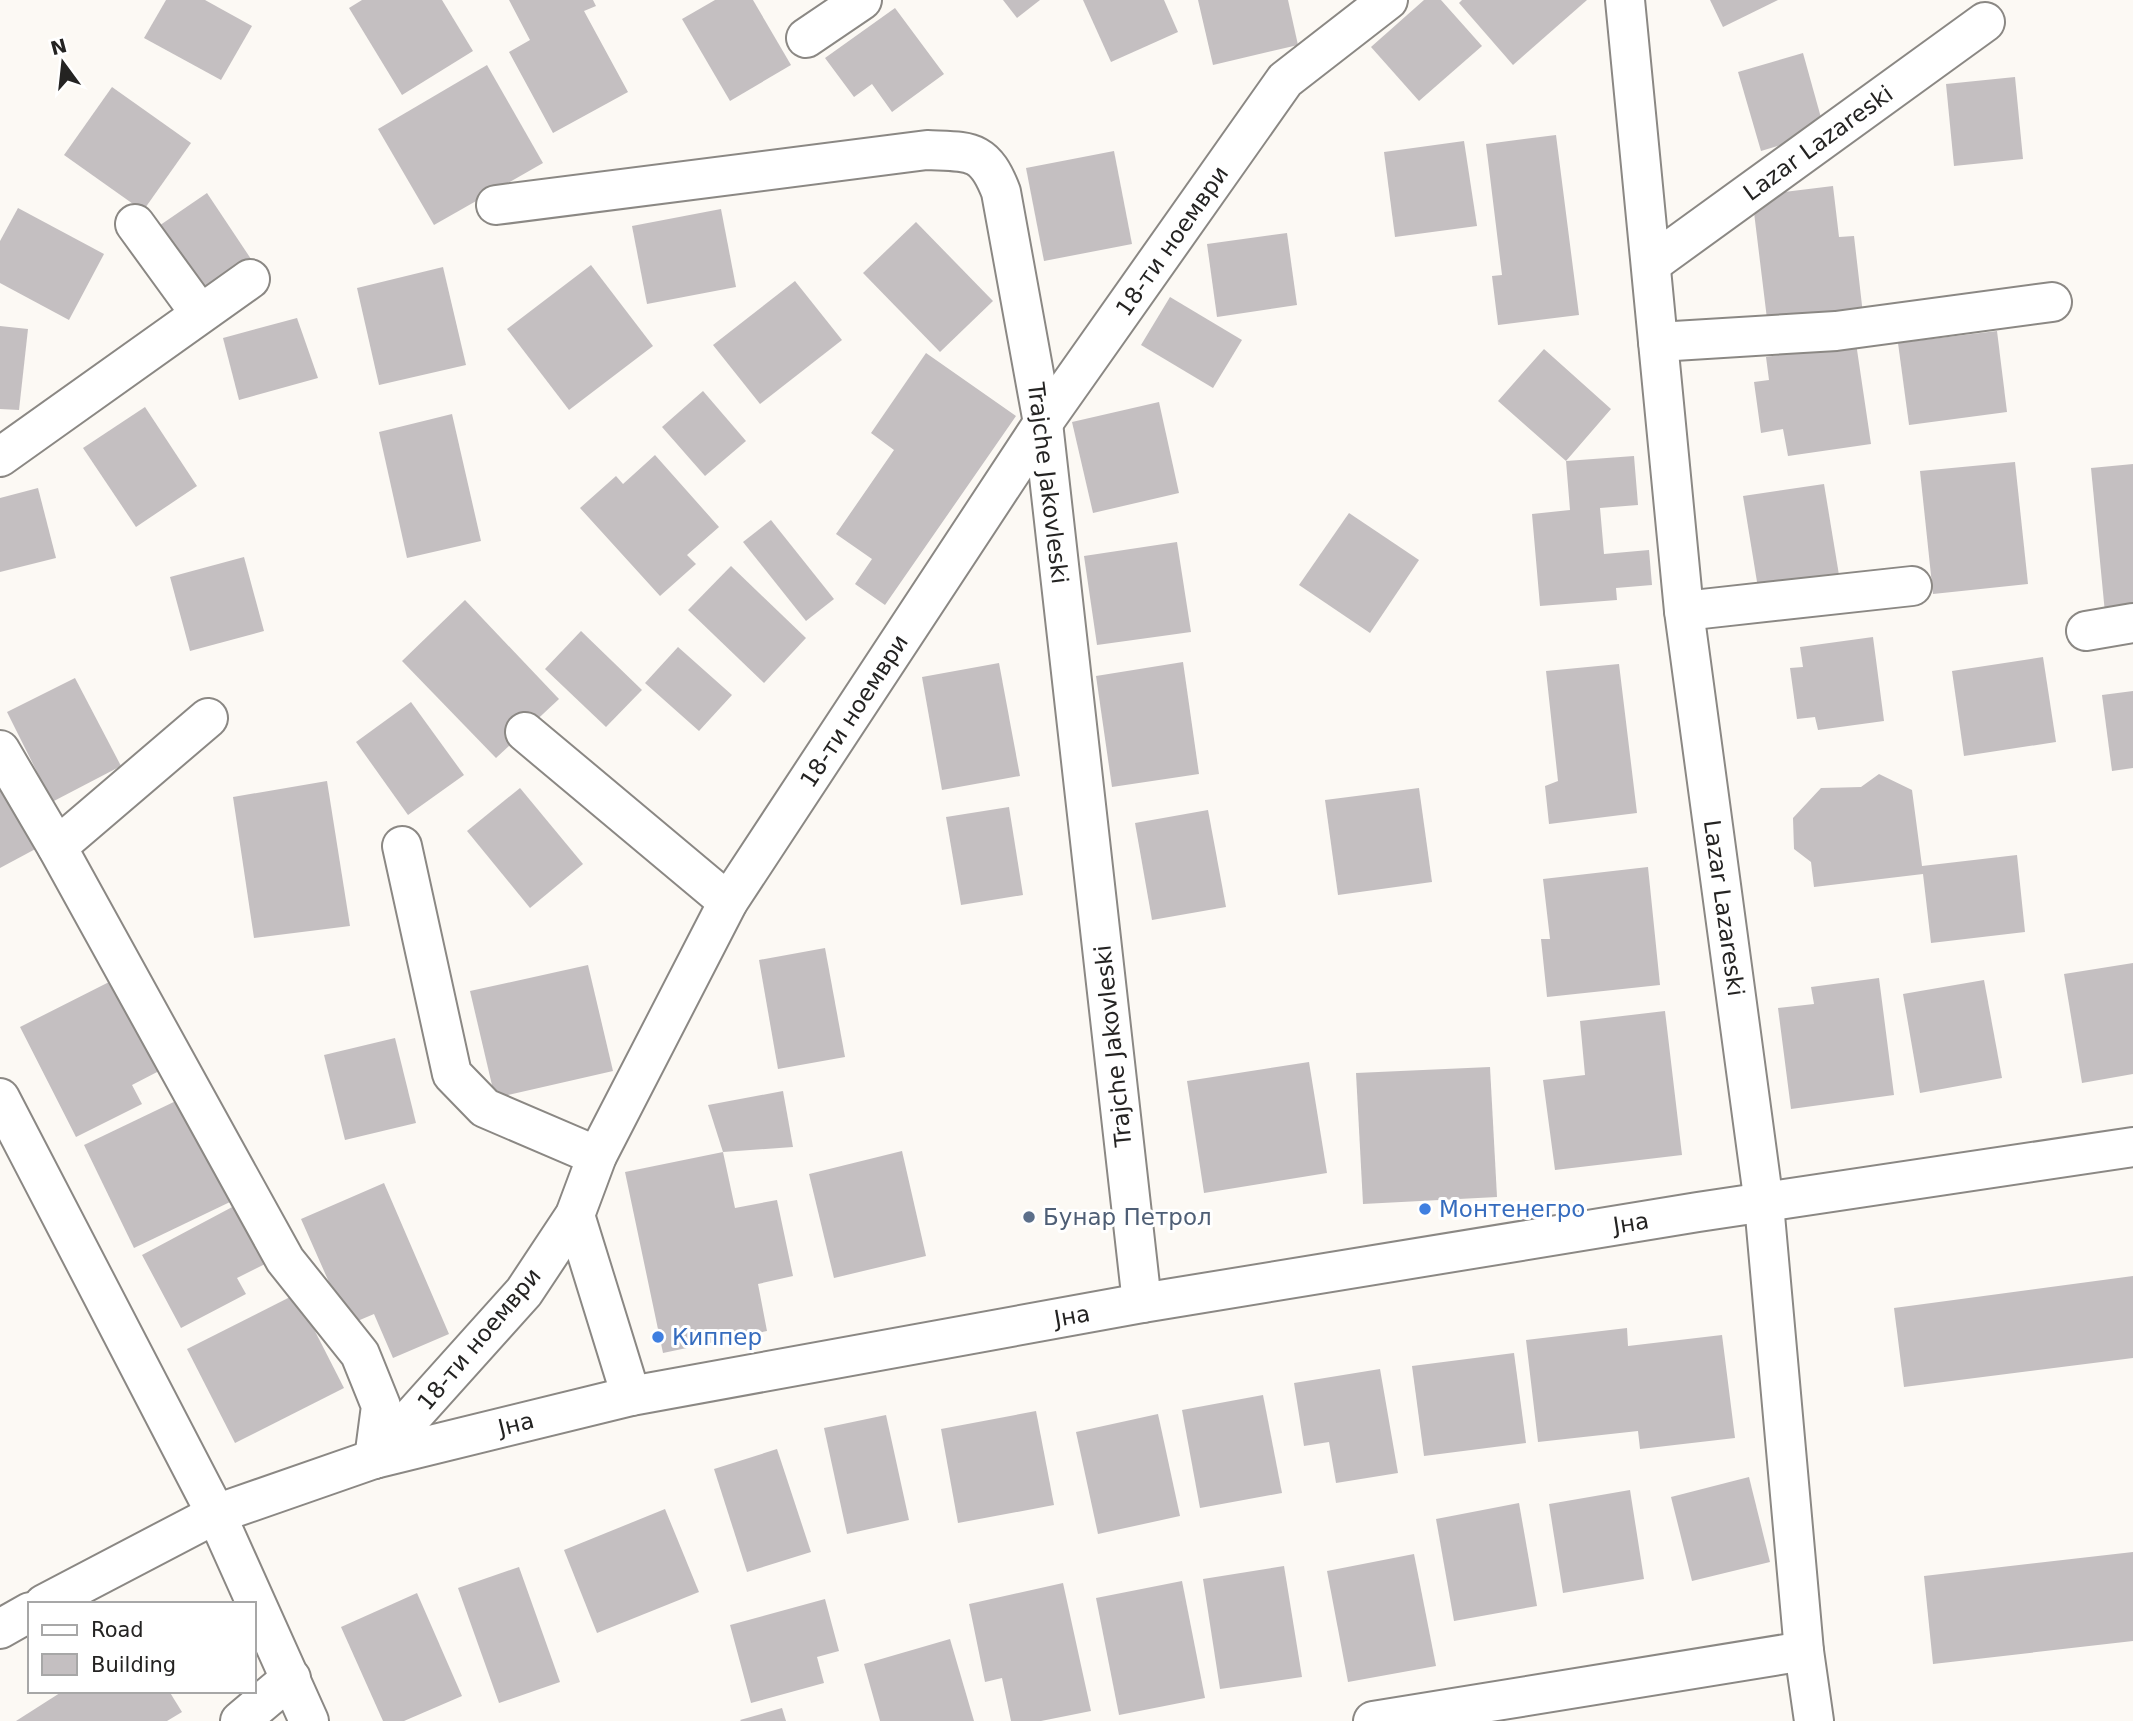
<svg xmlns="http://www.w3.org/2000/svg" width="2133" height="1721" viewBox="0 0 2133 1721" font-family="'DejaVu Sans',sans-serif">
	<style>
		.building { fill: #c4bfc1 }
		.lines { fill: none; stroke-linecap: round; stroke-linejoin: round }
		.minor-casing { stroke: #8b8884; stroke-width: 42 }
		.minor { stroke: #fff; stroke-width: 38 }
		.shop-dot { fill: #3f7fe0; stroke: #fff; stroke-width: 2.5 }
		.service-dot { fill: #5c6f8a; stroke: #fff; stroke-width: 2.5 }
		.labels { text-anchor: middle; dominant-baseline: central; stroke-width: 6; stroke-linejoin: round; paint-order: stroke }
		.street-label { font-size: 23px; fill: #242322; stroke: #fff }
		.shop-label { font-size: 23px; fill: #366cbe; stroke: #fff; text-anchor: start }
		.service-label { font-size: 23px; fill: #4e5e75; stroke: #fff; text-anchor: start }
	</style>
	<rect width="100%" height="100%" fill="#fcf9f4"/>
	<!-- building -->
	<g class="building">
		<path d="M166 0H205L252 26 221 80 144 38Z"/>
		<path d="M362 0H442L473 51 402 95 349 8Z"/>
		<path d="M509 0H593L596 6 584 11 628 92 553 133 509 52 530 40Z"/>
		<path d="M715 0H753L791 65 730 101 682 19Z"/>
		<path d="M1003 0H1040L1017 18Z"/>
		<path d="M1083 0H1164L1178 32 1111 62Z"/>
		<path d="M1198 0H1288L1298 45 1213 65Z"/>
		<path d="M1424 0H1441L1482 46 1419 101 1371 47Z"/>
		<path d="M1462 0H1587L1513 65 1459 3Z"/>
		<path d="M1710 0H1778L1723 27Z"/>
		<path d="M895 8 944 74 892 112 872 84 854 97 825 58Z"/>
		<path d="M1803 53 1825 132 1761 151 1738 72Z"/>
		<path d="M487 65 543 163 434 225 378 129Z"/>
		<path d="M2015 77 2023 159 1954 166 1946 84Z"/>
		<path d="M112 87 191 143 143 211 64 155Z"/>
		<path d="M1556 135 1579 315 1498 325 1492 276 1502 275 1486 144Z"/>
		<path d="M1464 141 1477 226 1395 237 1384 152Z"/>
		<path d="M1114 151 1132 244 1044 261 1026 168Z"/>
		<path d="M1833 186 1839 237 1854 236 1863 314 1768 327 1752 196Z"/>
		<path d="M207 193 253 262 199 298 153 230Z"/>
		<path d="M18 208 104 254 69 320 0 283V241Z"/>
		<path d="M721 209 736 287 647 304 632 226Z"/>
		<path d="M916 222 993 301 940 352 863 273Z"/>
		<path d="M1287 233 1297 305 1217 317 1207 244Z"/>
		<path d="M591 265 653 346 569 410 507 329Z"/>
		<path d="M443 267 466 365 379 385 357 288Z"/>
		<path d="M795 281 842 340 760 404 713 345Z"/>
		<path d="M1170 297 1242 340 1213 388 1141 345Z"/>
		<path d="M297 318 318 378 239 400 223 338Z"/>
		<path d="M0 326 28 329 19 410 0 409Z"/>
		<path d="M1997 331 2007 412 1909 425 1898 343Z"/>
		<path d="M1856 343 1871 444 1788 456 1783 429 1761 433 1754 382 1769 380 1766 357Z"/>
		<path d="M1544 349 1611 409 1566 461 1634 456 1638 505 1600 508 1604 554 1649 550 1652 585 1616 588 1617 600 1540 606 1532 514 1570 510 1566 461 1498 401Z"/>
		<path d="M926 353 1016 416 885 605 855 584 872 559 836 534 894 450 871 433Z"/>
		<path d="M703 391 746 441 705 476 662 427Z"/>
		<path d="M1159 402 1179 493 1093 513 1072 422Z"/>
		<path d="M145 407 197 486 136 527 83 448Z"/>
		<path d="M452 414 481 541 407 558 379 432Z"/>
		<path d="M655 455 719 527 687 555 696 564 660 596 580 508 616 476 623 484Z"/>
		<path d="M2015 462 2028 584 1933 594 1920 471Z"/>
		<path d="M2133 464V609L2105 613 2091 468Z"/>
		<path d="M1824 484 1839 575 1758 588 1743 496Z"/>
		<path d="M38 488 56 558 0 572V498Z"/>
		<path d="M1349 513 1419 560 1370 633 1299 585Z"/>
		<path d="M771 520 834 599 806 621 743 542Z"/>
		<path d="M1177 542 1191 632 1097 645 1084 556Z"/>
		<path d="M244 557 264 631 190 651 170 577Z"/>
		<path d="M731 566 806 638 764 683 688 610Z"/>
		<path d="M465 600 559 699 496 758 402 661Z"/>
		<path d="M581 631 642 690 606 727 545 669Z"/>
		<path d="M1873 637 1884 721 1818 730 1815 717 1797 719 1790 668 1803 667 1800 647Z"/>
		<path d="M678 647 732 695 699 731 645 683Z"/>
		<path d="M2043 657 2056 742 1964 756 1952 671Z"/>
		<path d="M1183 662 1199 774 1112 787 1096 676Z"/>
		<path d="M999 663 1020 776 942 790 922 677Z"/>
		<path d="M1619 664 1637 813 1549 824 1545 786 1558 781 1546 671Z"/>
		<path d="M75 678 121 766 52 802 7 712Z"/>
		<path d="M2133 691V768L2112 771 2102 695Z"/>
		<path d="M411 702 464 775 408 815 356 742Z"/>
		<path d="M0 767 41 846 0 868Z"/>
		<path d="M1879 774 1912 790 1922 866 2017 855 2025 932 1931 943 1923 874 1814 887 1811 862 1794 849 1793 818 1821 788 1861 787Z"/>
		<path d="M327 781 350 926 254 938 233 797Z"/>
		<path d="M520 788 583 864 530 908 467 831Z"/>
		<path d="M1419 788 1432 882 1338 895 1325 800Z"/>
		<path d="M1009 807 1023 895 961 905 946 817Z"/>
		<path d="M1208 810 1226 907 1152 920 1135 823Z"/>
		<path d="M1648 867 1660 985 1547 997 1541 939H1550L1543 879Z"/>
		<path d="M825 948 845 1057 778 1069 759 960Z"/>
		<path d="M2133 963V1074L2082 1083 2064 974Z"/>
		<path d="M588 965 613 1071 495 1098 470 991Z"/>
		<path d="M1879 978 1894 1095 1791 1109 1778 1008 1814 1004 1811 987Z"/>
		<path d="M115 979 161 1070 132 1085 142 1104 76 1137 20 1027Z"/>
		<path d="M1984 980 2002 1078 1920 1093 1903 994Z"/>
		<path d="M1665 1011 1682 1155 1555 1170 1543 1080 1585 1075 1580 1021Z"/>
		<path d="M395 1038 416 1123 345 1140 324 1055Z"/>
		<path d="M1309 1062 1327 1173 1204 1193 1187 1081Z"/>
		<path d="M1490 1067 1497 1197 1363 1204 1356 1073Z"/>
		<path d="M783 1091 793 1147 723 1152 708 1105Z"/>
		<path d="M180 1099 230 1202 134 1248 84 1145Z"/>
		<path d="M902 1151 926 1256 834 1278 809 1174Z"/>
		<path d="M723 1152 735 1208 777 1200 793 1276 758 1284 767 1331 663 1353 625 1172Z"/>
		<path d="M384 1183 449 1334 393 1358 374 1314 348 1325 301 1219Z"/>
		<path d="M236 1205 267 1263 237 1278 246 1294 181 1328 142 1255Z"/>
		<path d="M2133 1276V1358L1904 1387 1894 1308Z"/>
		<path d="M296 1294 344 1388 235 1443 187 1349Z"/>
		<path d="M1627 1328 1628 1346 1722 1335 1735 1438 1640 1449 1638 1431 1538 1442 1526 1340Z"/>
		<path d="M1514 1353 1526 1443 1424 1456 1412 1366Z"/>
		<path d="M1380 1369 1398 1473 1336 1483 1329 1442 1304 1446 1294 1383Z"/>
		<path d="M1263 1395 1282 1493 1200 1508 1182 1410Z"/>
		<path d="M1036 1411 1054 1505 958 1523 941 1429Z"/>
		<path d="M1158 1414 1180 1516 1098 1534 1076 1432Z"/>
		<path d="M886 1415 909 1520 847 1534 824 1428Z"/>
		<path d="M777 1449 811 1552 747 1572 714 1469Z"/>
		<path d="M1749 1477 1770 1562 1692 1581 1671 1497Z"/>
		<path d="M1630 1490 1644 1579 1563 1593 1549 1504Z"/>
		<path d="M1519 1503 1537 1606 1454 1621 1436 1519Z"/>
		<path d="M665 1509 699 1592 597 1633 564 1550Z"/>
		<path d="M2133 1552V1641L1933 1664 1924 1576Z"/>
		<path d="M1414 1554 1436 1666 1348 1682 1327 1571Z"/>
		<path d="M1284 1566 1302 1677 1220 1689 1203 1579Z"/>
		<path d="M519 1567 560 1682 499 1703 458 1588Z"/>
		<path d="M1182 1581 1205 1698 1119 1715 1096 1598Z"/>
		<path d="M1063 1583 1091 1711 1041 1721H1011L1002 1678 985 1682 969 1604Z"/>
		<path d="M417 1593 462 1696 404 1721H383L341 1627Z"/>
		<path d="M825 1599 839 1651 817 1657 824 1683 751 1703 730 1625Z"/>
		<path d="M950 1639 974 1721H880L864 1664Z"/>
		<path d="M63 1691H169L182 1712 167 1721H16Z"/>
		<path d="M782 1708 786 1721H741L740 1720Z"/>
	</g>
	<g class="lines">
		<!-- minor casing -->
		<g class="minor-casing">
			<g id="minor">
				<path d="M1625 0 1684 611 1764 1204 1804 1651 1814 1721"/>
				<path d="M806 38 862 0"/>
				<path d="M496 205 927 150C970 152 984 148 1001 192L1043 423 1142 1303"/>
				<path d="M135 224 199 312"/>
				<path d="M1651 264 1985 22"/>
				<path d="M1658 342 1836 331 2052 302"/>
				<path d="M0 457 250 279"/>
				<path d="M1684 611 1912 586"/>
				<path d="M2086 631 2133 623"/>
				<path d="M525 732 728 902"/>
				<path d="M0 750 57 847 285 1260 360 1354 381 1406 374 1459"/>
				<path d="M402 846 452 1074 485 1108 597 1156"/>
				<path d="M57 847 208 718"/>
				<path d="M0 1098 216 1514 309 1721"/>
				<path d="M575 1215 631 1396"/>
				<path d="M374 1459 524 1292 575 1215 597 1156 728 902 1043 423 1285 80 1388 0"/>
				<path d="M44 1604 216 1514 374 1459 631 1396 1142 1303 1698 1212 2133 1147"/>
				<path d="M0 1629 30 1612"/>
				<path d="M240 1721 291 1678"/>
				<path d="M1373 1721 1804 1651"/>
			</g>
		</g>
		<!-- minor -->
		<use href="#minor" class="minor"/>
	</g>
	<!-- markers -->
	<g class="shop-dot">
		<circle cx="1425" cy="1209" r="7"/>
		<circle cx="658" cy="1337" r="7"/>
	</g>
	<circle class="service-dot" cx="1029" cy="1217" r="7"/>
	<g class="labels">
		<!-- street labels -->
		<g class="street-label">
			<text transform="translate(1818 143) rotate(-36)">Lazar Lazareski</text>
			<text transform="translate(1172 241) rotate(-55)">18-ти ноември</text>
			<text transform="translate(1048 483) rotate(83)">Trajche Jakovleski</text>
			<text transform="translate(854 711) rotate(-57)">18-ти ноември</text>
			<text transform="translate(1724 908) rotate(82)">Lazar Lazareski</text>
			<text transform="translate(1113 1046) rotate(-96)">Trajche Jakovleski</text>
			<text transform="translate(1631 1223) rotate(-9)">Јна</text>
			<text transform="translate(1072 1316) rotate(-10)">Јна</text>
			<text transform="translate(479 1339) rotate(-50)">18-ти ноември</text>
			<text transform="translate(516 1424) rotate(-14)">Јна</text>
		</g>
		<!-- shop labels -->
		<g class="shop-label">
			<text x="1439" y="1209">Монтенегро</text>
			<text x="672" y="1337">Киппер</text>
		</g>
		<!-- service labels -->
		<g class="service-label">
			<text x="1043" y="1217">Бунар Петрол</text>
		</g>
	</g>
	<!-- legend -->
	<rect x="28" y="1602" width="228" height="91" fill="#ffffff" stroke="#a7a7a7" stroke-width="2"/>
	<rect x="42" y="1625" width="35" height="10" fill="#ffffff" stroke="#a7a7a7" stroke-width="2"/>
	<text x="91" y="1637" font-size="21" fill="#242322">Road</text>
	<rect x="42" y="1654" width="35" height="21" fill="#c4bfc1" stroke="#a7a7a7" stroke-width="2"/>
	<text x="91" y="1672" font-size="21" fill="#242322">Building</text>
	<!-- north arrow -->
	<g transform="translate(63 63) rotate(345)" stroke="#ffffff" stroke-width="5" paint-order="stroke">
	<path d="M0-5L12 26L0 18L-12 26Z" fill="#242322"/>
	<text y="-10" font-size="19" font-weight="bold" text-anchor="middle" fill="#242322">N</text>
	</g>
</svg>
